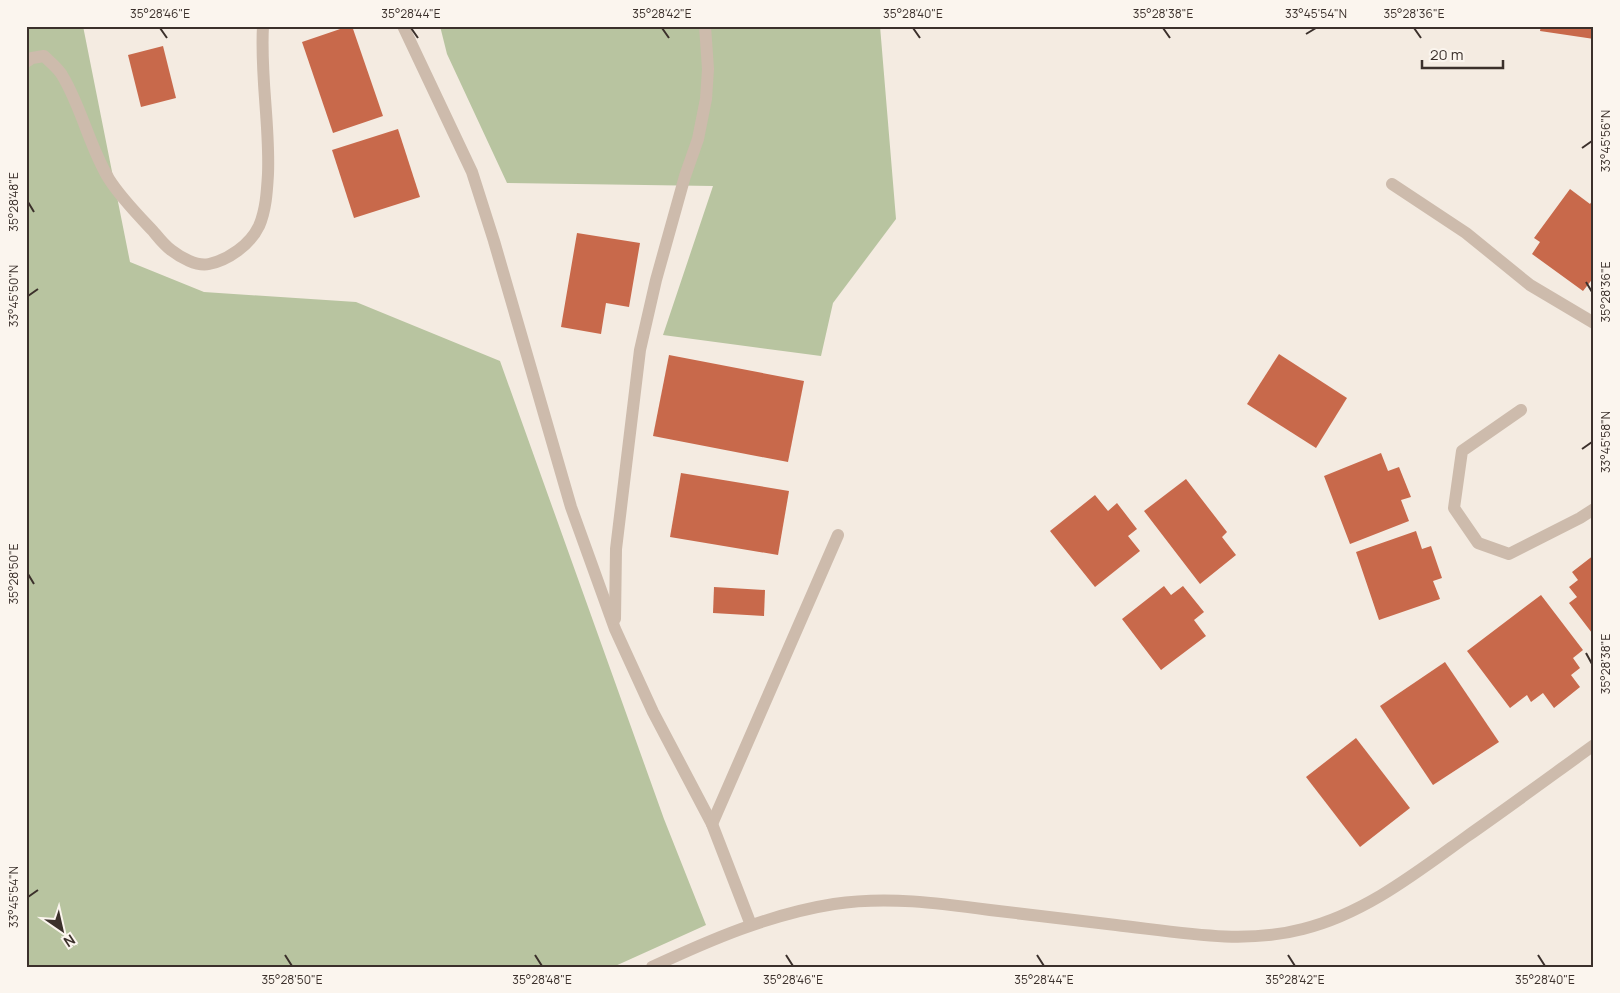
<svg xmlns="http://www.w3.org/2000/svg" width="1620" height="993" viewBox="0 0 1620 993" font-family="Manrope,sans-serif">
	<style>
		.green { fill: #b8c4a0 }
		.building { fill: #c8694b }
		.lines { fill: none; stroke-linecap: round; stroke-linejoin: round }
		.minor { stroke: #cdbbac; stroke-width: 12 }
		.ticks { fill: none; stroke: #3b302b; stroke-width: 2 }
		.neatline { fill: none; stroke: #3b302b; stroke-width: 2 }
		.ticks-label { font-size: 12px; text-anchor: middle; fill: #3b302b }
	</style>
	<rect width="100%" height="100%" fill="#f4ebe1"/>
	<!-- green -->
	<g class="green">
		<path d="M26 26H83L130 262 204 292 356 302 500 361 664 819 706 925 613 967H26Z"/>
		<path d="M440 26H880L896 219 833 303 821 356 663 335 713 186 507 183 447 54Z"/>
	</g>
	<!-- building -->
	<g class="building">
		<path d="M349 26H352L383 116 333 133 302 42Z"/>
		<path d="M1541 26H1594V39L1540 31Z"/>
		<path d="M163 46 176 98 141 107 128 55Z"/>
		<path d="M398 129 420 197 354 218 332 150Z"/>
		<path d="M1570 189 1590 204 1594 198V277L1583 291 1532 254 1540 242 1534 238Z"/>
		<path d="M577 233 640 243 629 307 606 303 601 334 561 327Z"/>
		<path d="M1279 354 1347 398 1316 448 1247 404Z"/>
		<path d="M669 355 804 381 788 462 653 436Z"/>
		<path d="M1381 453 1388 471 1399 467 1411 497 1401 500 1409 521 1350 544 1324 476Z"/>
		<path d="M681 473 789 491 778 555 670 537Z"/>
		<path d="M1186 479 1227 532 1222 537 1236 555 1200 584 1144 511Z"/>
		<path d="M1095 495 1108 511 1117 503 1137 529 1128 536 1140 551 1095 587 1050 531Z"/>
		<path d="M1416 531 1422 549 1431 546 1442 578 1433 581 1440 599 1379 620 1356 552Z"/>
		<path d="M1594 555V631L1592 633 1569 603 1577 597 1569 587 1578 580 1572 572Z"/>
		<path d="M1164 586 1171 595 1183 586 1204 612 1194 620 1206 636 1161 670 1122 619Z"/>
		<path d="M714 587 765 590 764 616 713 613Z"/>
		<path d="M1541 595 1583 650 1573 658 1580 668 1571 675 1580 687 1554 708 1543 693 1531 702 1527 695 1510 708 1467 651Z"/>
		<path d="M1445 662 1499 742 1433 785 1380 706Z"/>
		<path d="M1356 738 1410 808 1360 847 1306 777Z"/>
	</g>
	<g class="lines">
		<!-- minor -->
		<g class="minor">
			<path d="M403 26 472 172 494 241 571 507 615 629 653 712 712 824 751 925"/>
			<path d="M26 62 32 58 44 56C50 62 58 68 62 75 82 108 89 146 109 179 121 198 137 214 153 231 158 237 164 245 171 250 180 257 197 267 209 264 228 260 250 245 259 226 266 210 267 191 268 174 270 125 260 76 263 26"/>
			<path d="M1392 184 1466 233 1530 285 1594 323"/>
			<path d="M1521 410 1462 451 1454 508 1478 543 1509 554 1580 518 1594 509"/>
			<path d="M615 619 616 549 640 350 656 280 685 176 698 139 706 99 708 69 705 26"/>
			<path d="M712 824 838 535"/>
			<path d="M652 967C710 940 770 914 834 904 886 896 939 903 990 910 1032 915 1074 920 1116 925 1177 932 1243 945 1303 929 1364 914 1416 873 1466 837 1509 807 1551 776 1594 745"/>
		</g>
	</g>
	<!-- ticks -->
	<path class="ticks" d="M160 28 167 38M411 28 418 38M662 28 669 38M913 28 920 38M1163 28 1170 38M1414 28 1421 38M1306 34 1316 28M1582 148 1592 141M28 202 34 212M1586 282 1592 292M28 296 38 289M1582 449 1592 442M28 574 34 584M1586 653 1592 664M28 897 38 890M285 955 292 966M535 955 542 966M786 955 793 966M1037 955 1044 966M1288 955 1295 966M1538 955 1545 966"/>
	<!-- border -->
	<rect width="1620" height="993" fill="none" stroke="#fbf5ee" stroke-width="55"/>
	<!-- north arrow -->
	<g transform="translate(62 930) rotate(146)" stroke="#fbf5ee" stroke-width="4" paint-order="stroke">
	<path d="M0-4L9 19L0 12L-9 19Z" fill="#3b302b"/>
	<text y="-8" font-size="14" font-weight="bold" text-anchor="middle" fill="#3b302b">N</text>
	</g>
	<!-- scale -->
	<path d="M1422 60v8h81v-8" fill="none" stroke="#3b302b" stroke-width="2.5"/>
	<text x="1430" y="60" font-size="15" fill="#3b302b" stroke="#fbf5ee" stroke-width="4" paint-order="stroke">20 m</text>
	<rect x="28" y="28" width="1564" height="938" class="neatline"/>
	<g class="ticks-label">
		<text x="160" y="18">35°28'46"E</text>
		<text x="411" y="18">35°28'44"E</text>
		<text x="662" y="18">35°28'42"E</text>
		<text x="913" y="18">35°28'40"E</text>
		<text x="1163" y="18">35°28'38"E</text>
		<text x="1316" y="18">33°45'54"N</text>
		<text x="1414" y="18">35°28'36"E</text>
		<text transform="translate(1606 141) rotate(-90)" y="4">33°45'56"N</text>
		<text transform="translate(14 202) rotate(-90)" y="4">35°28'48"E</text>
		<text transform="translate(1606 292) rotate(-90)" y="4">35°28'36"E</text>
		<text transform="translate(14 296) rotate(-90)" y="4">33°45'50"N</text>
		<text transform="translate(1606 442) rotate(-90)" y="4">33°45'58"N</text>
		<text transform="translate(14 574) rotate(-90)" y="4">35°28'50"E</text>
		<text transform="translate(1606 664) rotate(-90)" y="4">35°28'38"E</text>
		<text transform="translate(14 897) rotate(-90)" y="4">33°45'54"N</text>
		<text x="292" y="984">35°28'50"E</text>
		<text x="542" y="984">35°28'48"E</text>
		<text x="793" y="984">35°28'46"E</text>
		<text x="1044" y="984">35°28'44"E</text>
		<text x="1295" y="984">35°28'42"E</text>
		<text x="1545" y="984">35°28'40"E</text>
	</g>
</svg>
